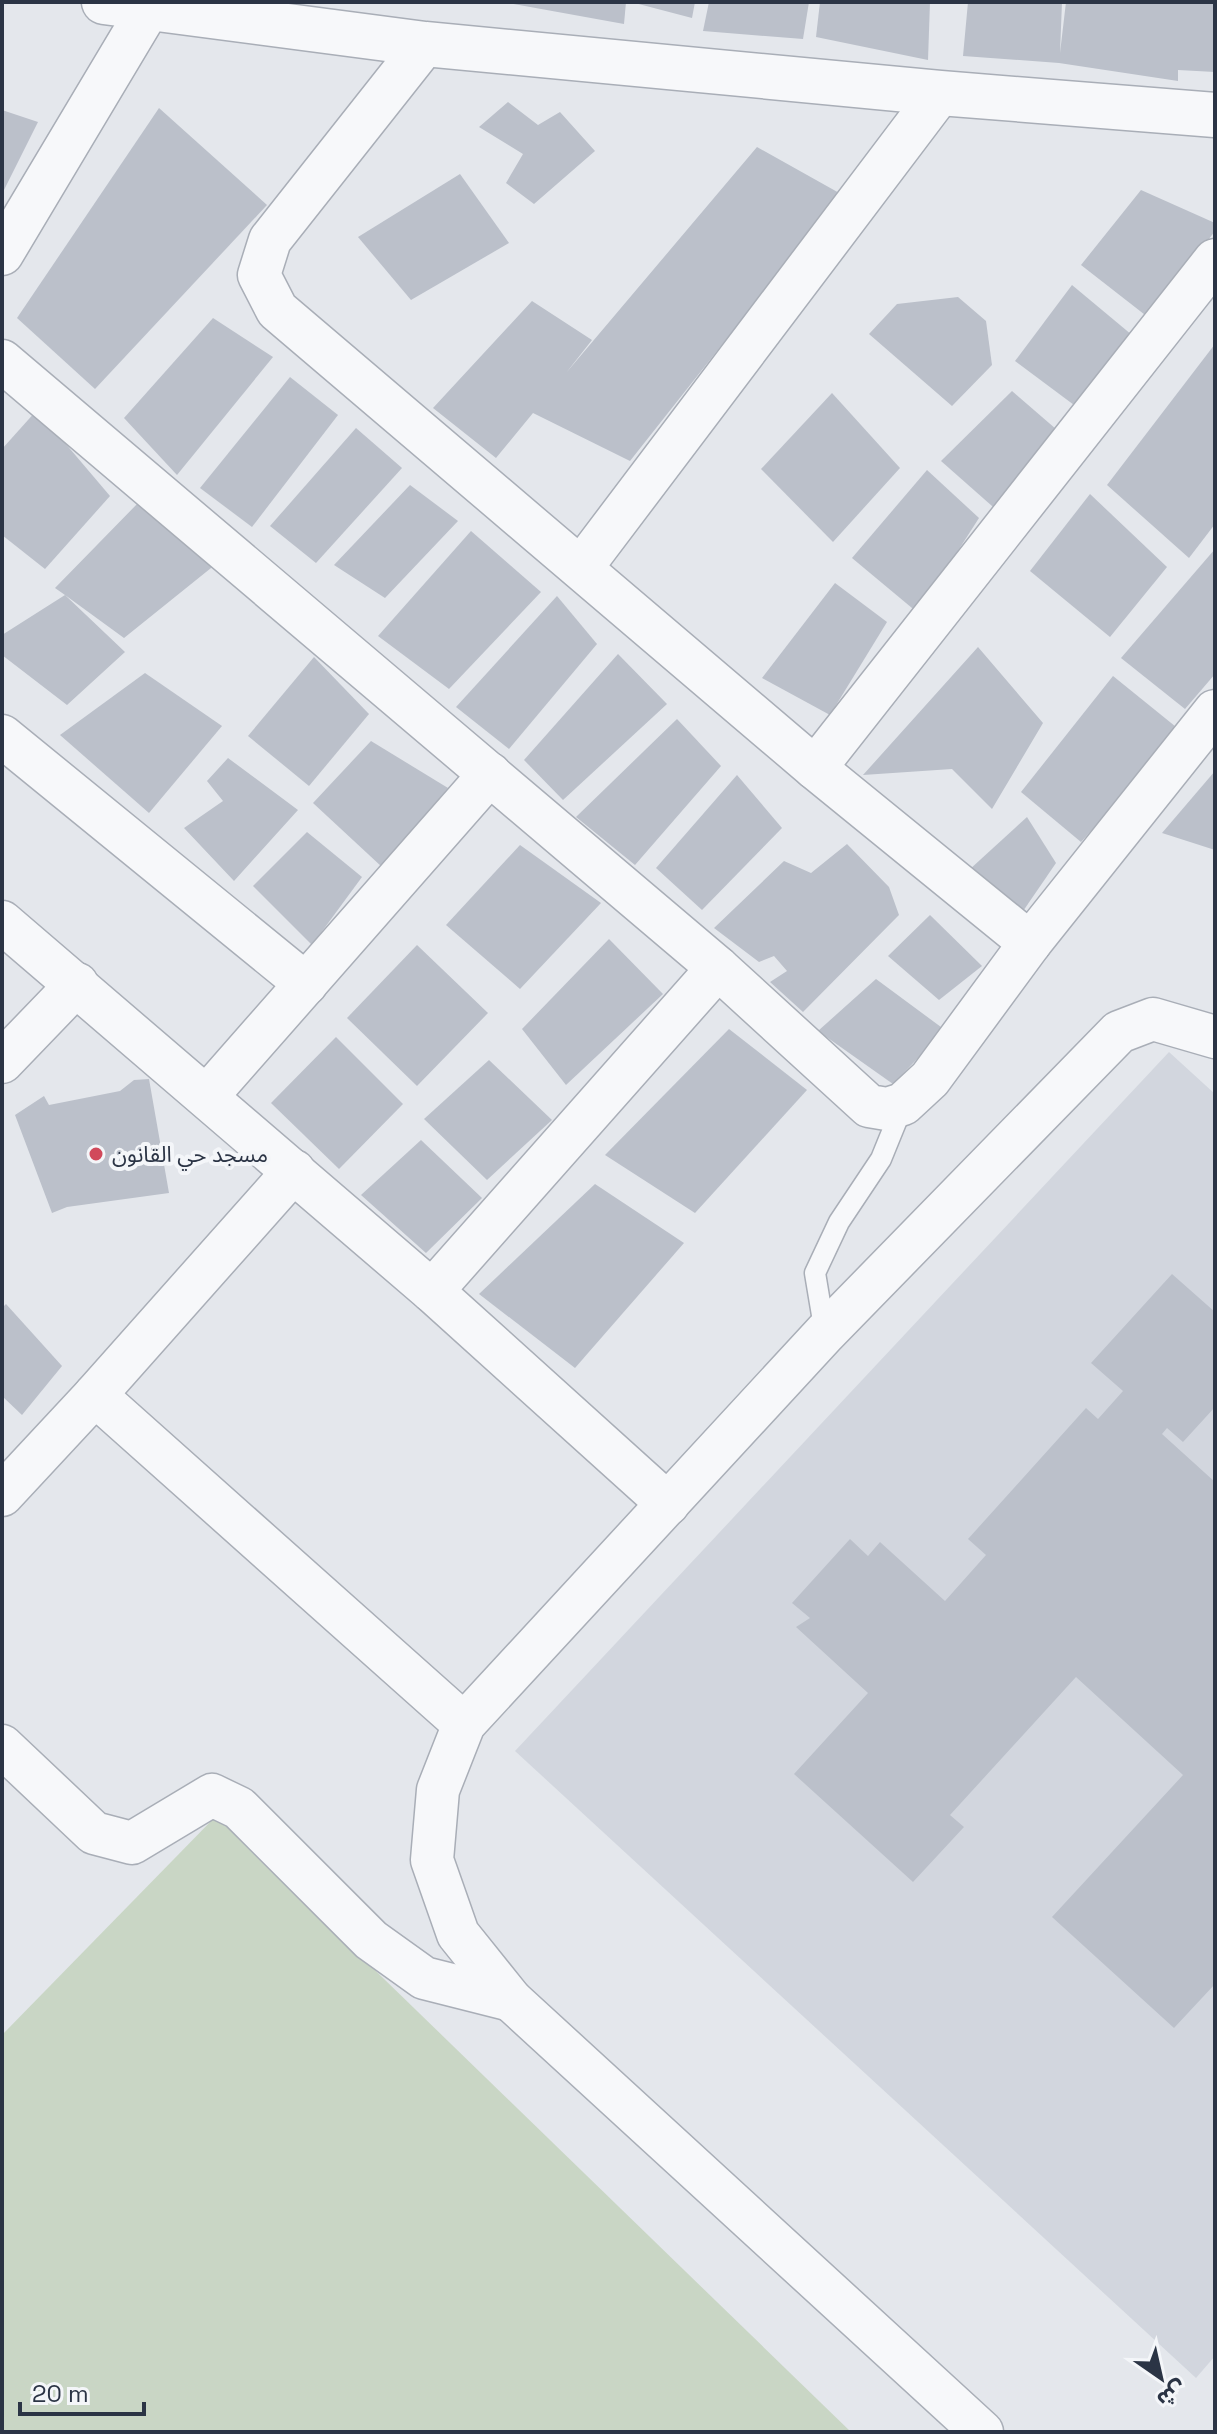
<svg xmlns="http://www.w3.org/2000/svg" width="1217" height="2434" viewBox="0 0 1217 2434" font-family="'Space Grotesk','Noto Sans Arabic',sans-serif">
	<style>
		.built { fill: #d2d6de }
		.green { fill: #c9d6c5 }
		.building { fill: #bbc0ca }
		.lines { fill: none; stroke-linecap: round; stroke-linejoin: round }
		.service-casing { stroke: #a9aeb7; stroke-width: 23 }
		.minor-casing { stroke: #a9aeb7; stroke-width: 45 }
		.tertiary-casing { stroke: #a9aeb7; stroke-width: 47 }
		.service { stroke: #f7f8fa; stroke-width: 20 }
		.minor { stroke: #f7f8fa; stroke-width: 42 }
		.tertiary { stroke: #f7f8fa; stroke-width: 44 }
		.poi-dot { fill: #d1495b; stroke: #f4f6f9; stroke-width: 3 }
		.labels { text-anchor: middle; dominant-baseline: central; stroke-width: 8; stroke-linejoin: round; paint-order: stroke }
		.poi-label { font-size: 22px; fill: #2b3445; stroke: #f4f6f9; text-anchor: start }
	</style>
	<rect width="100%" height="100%" fill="#e4e7ec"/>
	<!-- built -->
	<path class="built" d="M1169 1052 1215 1094V2356L1196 2378 515 1751Z"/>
	<!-- green -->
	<path class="green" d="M216 1816 851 2432H2V2035Z"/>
	<!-- building -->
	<g class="building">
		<path d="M503 2H626L624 24Z"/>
		<path d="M631 2H695L692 18Z"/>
		<path d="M709 2H809L803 39 703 31Z"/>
		<path d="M820 2H930L928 60 816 37Z"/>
		<path d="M968 2H1062L1060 53 1066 2H1215V72L1178 70V81L1059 63 963 56Z"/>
		<path d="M508 102 538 125 560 112 595 151 534 204 506 183 523 154 479 127Z"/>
		<path d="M159 108 267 205 95 389 17 318Z"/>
		<path d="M2 110 38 122 2 194Z"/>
		<path d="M757 147 841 194 630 461 533 413 496 458 433 408 532 301 592 340 566 373Z"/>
		<path d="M460 174 509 243 411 300 358 237Z"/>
		<path d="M1141 190 1215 223V231L1149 318 1081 265Z"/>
		<path d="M1072 285 1132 335 1074 405 1015 361Z"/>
		<path d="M958 297 986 321 992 365 952 406 869 334 897 304Z"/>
		<path d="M213 318 273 357 177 475 124 418Z"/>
		<path d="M1215 344V524L1189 558 1107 485Z"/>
		<path d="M290 377 338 415 252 527 200 488Z"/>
		<path d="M1012 391 1071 442 1009 521 941 461Z"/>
		<path d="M832 393 900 468 833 542 761 469Z"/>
		<path d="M37 410 110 496 45 569 2 535V449Z"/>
		<path d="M356 428 402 468 316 563 270 526Z"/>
		<path d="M927 470 979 518 918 613 852 558Z"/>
		<path d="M410 485 458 521 385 598 334 565Z"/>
		<path d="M1090 494 1167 567 1110 637 1030 571Z"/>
		<path d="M139 502 216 564 124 638 65 595 125 652 67 705 2 655V635L65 595 55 588Z"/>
		<path d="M471 531 541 592 449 689 378 636Z"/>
		<path d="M1215 549V674L1185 709 1121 658Z"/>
		<path d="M835 583 887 622 830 715 762 678Z"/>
		<path d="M557 596 597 644 509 749 456 707Z"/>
		<path d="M978 647 1043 723 992 809 952 769 863 775Z"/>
		<path d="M618 654 667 704 563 800 524 760Z"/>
		<path d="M314 657 369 714 309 786 248 736Z"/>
		<path d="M145 673 222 726 149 813 60 735Z"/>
		<path d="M1113 676 1181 731 1081 842 1021 792Z"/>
		<path d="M677 719 721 766 635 865 576 817Z"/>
		<path d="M371 741 448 788 382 867 313 803Z"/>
		<path d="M228 758 298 810 234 881 184 828 223 801 207 781Z"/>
		<path d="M1215 771V850L1162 833Z"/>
		<path d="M737 775 782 828 702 910 656 868Z"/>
		<path d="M1027 817 1056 863 1019 917 969 870Z"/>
		<path d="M307 832 362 877 312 945 253 886Z"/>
		<path d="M847 844 889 887 899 915 803 1012 770 982 787 971 774 956 759 962 714 928 784 861 811 873Z"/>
		<path d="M520 845 601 903 520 989 446 925Z"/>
		<path d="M930 915 982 966 939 1000 888 956Z"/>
		<path d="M609 939 663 994 566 1085 522 1029Z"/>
		<path d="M417 945 488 1013 417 1086 347 1018Z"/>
		<path d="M876 979 945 1030 893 1084 818 1031Z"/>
		<path d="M729 1029 807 1090 695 1213 605 1155Z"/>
		<path d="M336 1037 403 1104 339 1169 271 1103Z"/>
		<path d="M489 1060 552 1120 487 1180 424 1119Z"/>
		<path d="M149 1079 169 1193 67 1207 52 1213 15 1115 44 1096 49 1105 120 1091 134 1080Z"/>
		<path d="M421 1140 482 1198 426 1253 361 1195Z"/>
		<path d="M595 1184 684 1243 575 1368 479 1294Z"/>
		<path d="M1172 1274 1215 1312V1407L1183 1442 1167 1428 1162 1434 1215 1482V1984L1174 2028 1052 1917 1183 1775 1076 1677 950 1815 964 1827 913 1882 794 1774 868 1693 796 1627 810 1618 792 1603 850 1539 868 1556 880 1542 945 1601 986 1555 968 1539 1086 1408 1098 1419 1123 1391 1091 1363Z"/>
		<path d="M6 1304 62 1366 22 1415 2 1396V1308Z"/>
	</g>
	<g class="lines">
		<!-- service casing -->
		<g class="service-casing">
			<path id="service" d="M825 1333 815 1273 839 1222 881 1159 903 1105"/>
		</g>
		<!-- minor casing -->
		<g class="minor-casing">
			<g id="minor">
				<path d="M425 44 270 240 259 275 277 310 815 768 1030 943"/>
				<path d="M2 254 149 8"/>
				<path d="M2 361 718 968 869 1106 887 1109 903 1104 930 1079 1030 943 1215 711"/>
				<path d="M581 568 940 93"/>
				<path d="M2 736 306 984"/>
				<path d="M815 768 1215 260"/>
				<path d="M2 922 432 1291 668 1504"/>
				<path d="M2 1062 77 984"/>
				<path d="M207 1096 490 774"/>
				<path d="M432 1291 718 968"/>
				<path d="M95 1395 464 1724"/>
				<path d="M2 1495 95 1395 294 1171"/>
				<path d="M2 1746 94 1833 132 1843 212 1795 239 1808 371 1940 424 1978 511 2000"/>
				<path d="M982 2432 511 2000 458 1934 432 1860 438 1790 464 1724 825 1333 1119 1032 1153 1019 1215 1037"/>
			</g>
		</g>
		<!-- tertiary casing -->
		<g class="tertiary-casing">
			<path id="tertiary" d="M104 2 425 44 940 93 1215 115"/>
		</g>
		<!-- service -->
		<use href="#service" class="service"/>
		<!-- minor -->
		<use href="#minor" class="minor"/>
		<!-- tertiary -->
		<use href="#tertiary" class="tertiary"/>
	</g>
	<!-- markers -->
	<circle class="poi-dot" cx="96" cy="1154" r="8"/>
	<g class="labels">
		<!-- poi labels -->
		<g class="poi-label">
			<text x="112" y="1154">مسجد حي القانون</text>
		</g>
	</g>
	<!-- border -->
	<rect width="1217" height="2434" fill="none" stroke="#2b3445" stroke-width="8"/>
	<!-- north arrow -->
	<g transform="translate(1161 2378) rotate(146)" stroke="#f4f6f9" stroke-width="6" paint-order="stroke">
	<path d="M0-6L14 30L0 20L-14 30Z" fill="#2b3445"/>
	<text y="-12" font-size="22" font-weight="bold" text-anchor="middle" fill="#2b3445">ش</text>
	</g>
	<!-- scale -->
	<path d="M20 2402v12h124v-12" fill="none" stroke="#2b3445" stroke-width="4"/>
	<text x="32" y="2402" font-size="24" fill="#2b3445" stroke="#f4f6f9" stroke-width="6" paint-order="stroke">20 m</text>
</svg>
